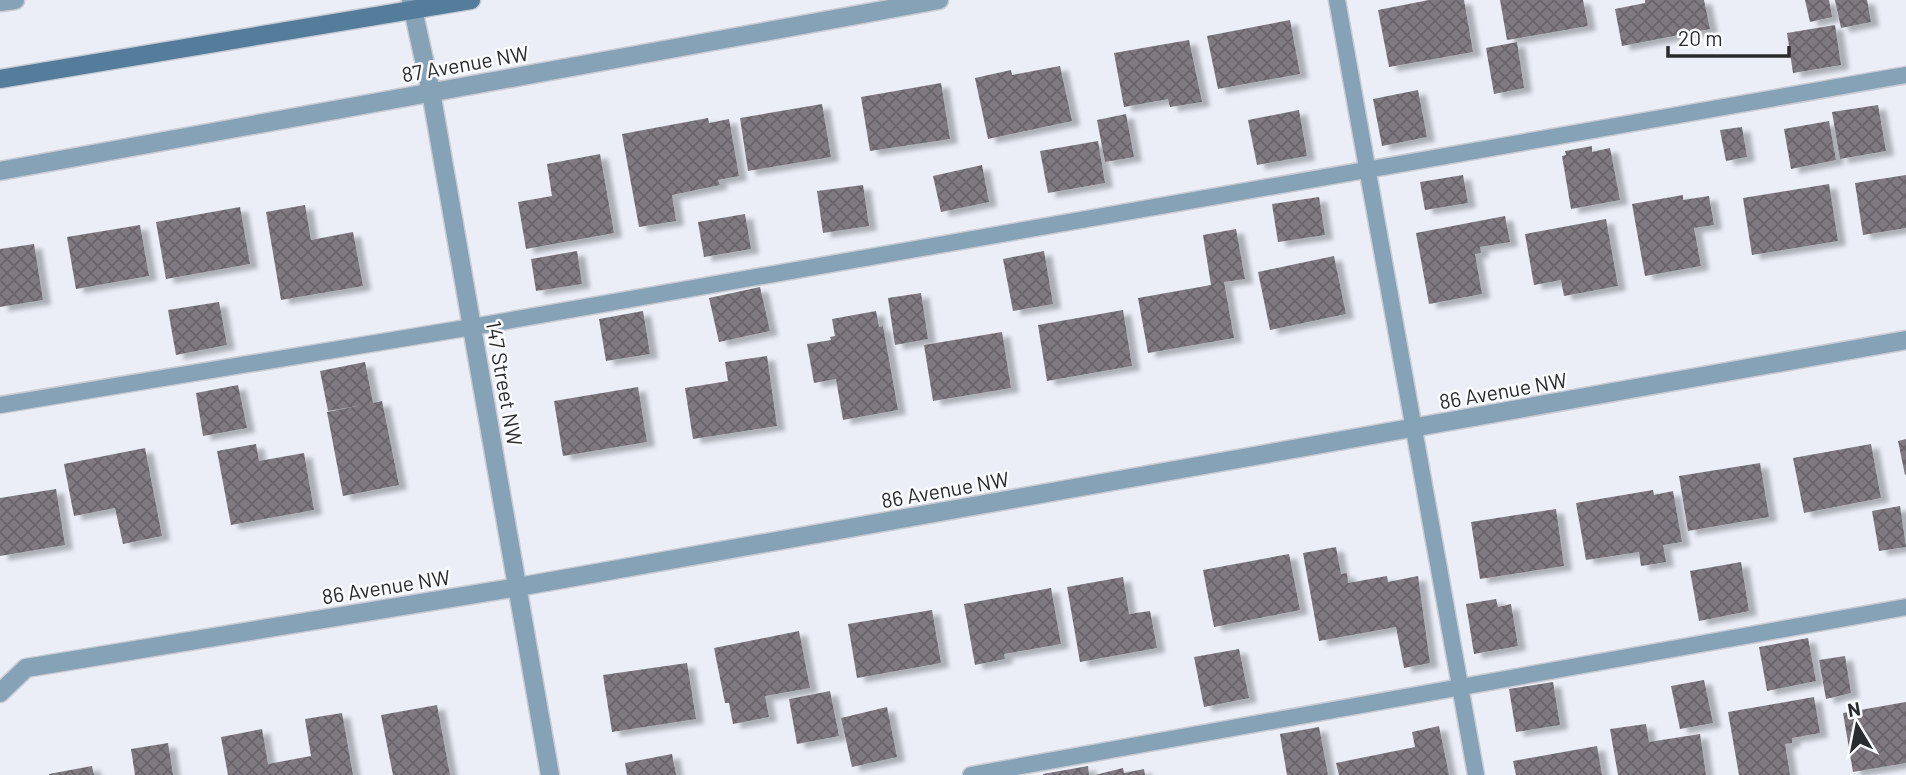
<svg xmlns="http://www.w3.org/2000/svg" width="1906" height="775" viewBox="0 0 1906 775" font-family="Barlow,sans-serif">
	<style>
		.building { fill: url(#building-cross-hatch); filter: url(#shadow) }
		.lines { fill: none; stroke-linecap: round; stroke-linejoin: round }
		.service-casing { stroke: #c8cbd3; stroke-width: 19 }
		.minor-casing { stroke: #c8cbd3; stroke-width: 21 }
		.secondary-casing { stroke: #c8cbd3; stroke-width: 21 }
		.service { stroke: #86a2b6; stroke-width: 16 }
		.minor { stroke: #86a2b6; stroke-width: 18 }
		.secondary { stroke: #537d9a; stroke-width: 18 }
		.labels { text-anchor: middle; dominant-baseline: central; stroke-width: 5; stroke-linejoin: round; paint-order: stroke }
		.street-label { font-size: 21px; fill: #2a2b2e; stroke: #fafcff }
	</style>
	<defs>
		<pattern id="building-cross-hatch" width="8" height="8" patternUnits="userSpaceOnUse" patternTransform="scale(1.75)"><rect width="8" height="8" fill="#7f7a81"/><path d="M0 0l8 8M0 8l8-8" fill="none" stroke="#68646a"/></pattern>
		<filter id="shadow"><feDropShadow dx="8" dy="4.5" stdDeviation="2" flood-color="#0004"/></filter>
	</defs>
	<rect width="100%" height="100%" fill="#ebeef7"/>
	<!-- building -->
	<g class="building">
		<path d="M1464 0 1473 52 1389 67 1378 10 1429 0Z"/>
		<path d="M1500 0H1583L1588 26 1507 40Z"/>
		<path d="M1645 0H1704L1710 29 1622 46 1615 9 1645 3Z"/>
		<path d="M1805 0H1829L1832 17 1810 22Z"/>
		<path d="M1835 0H1867L1871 22 1841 28Z"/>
		<path d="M1290 20 1300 74 1218 89 1207 36Z"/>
		<path d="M1835 25 1841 65 1793 73 1787 33Z"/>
		<path d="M1189 40 1202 102 1170 107 1168 99 1124 107 1114 53Z"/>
		<path d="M1517 42 1524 88 1494 94 1486 48Z"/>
		<path d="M1060 66 1072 121 988 139 975 78 1011 70 1012 75Z"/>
		<path d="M941 83 950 139 870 151 861 97Z"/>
		<path d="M1418 90 1427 137 1382 146 1373 99Z"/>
		<path d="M822 104 831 157 748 171 740 118Z"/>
		<path d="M1878 105 1886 151 1840 159 1832 112Z"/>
		<path d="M1299 110 1307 156 1257 165 1248 120Z"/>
		<path d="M1126 114 1134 157 1105 162 1097 120Z"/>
		<path d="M708 118 709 123 729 119 739 176 718 180 720 185 672 195 676 221 639 227 622 134Z"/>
		<path d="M1829 121 1836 160 1791 169 1784 129Z"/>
		<path d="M1742 127 1747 157 1726 161 1720 130Z"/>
		<path d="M1098 141 1105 183 1048 193 1040 151Z"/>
		<path d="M1592 146V152L1610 148 1620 200 1571 209 1562 156 1566 155 1565 151Z"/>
		<path d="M600 154 614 233 526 249 518 202 552 196 547 164Z"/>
		<path d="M982 165 989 202 941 212 933 176Z"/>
		<path d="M1463 175 1468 203 1425 210 1420 182Z"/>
		<path d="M1906 175V228L1863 235 1855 183Z"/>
		<path d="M1829 184 1838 241 1752 255 1743 198Z"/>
		<path d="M863 185 869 226 823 233 817 191Z"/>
		<path d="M1683 195V200L1709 196 1714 225 1694 228 1701 266 1645 276 1632 204Z"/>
		<path d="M1319 197 1325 235 1278 242 1272 204Z"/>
		<path d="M305 205 311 240 353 232 363 286 281 300 266 212Z"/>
		<path d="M240 207 250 264 166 279 156 222Z"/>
		<path d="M745 214 751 249 704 257 698 222Z"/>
		<path d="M1505 216 1510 242 1480 247 1481 253 1475 254 1482 294 1429 304 1416 233Z"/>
		<path d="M1606 219 1618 286 1564 296 1561 280 1534 285 1525 234Z"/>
		<path d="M140 225 149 276 76 289 67 237Z"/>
		<path d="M1236 229 1245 279 1224 282 1234 338 1148 353 1138 298 1211 285 1203 235Z"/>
		<path d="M34 244 43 300 0 307V249Z"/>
		<path d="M577 251 582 284 536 291 531 259Z"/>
		<path d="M1044 251 1053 304 1013 311 1003 259Z"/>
		<path d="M1334 256 1346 314 1270 330 1258 272Z"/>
		<path d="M760 287 770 331 719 342 709 298Z"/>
		<path d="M921 293 928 339 895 345 888 298Z"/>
		<path d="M219 302 227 345 176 355 168 310Z"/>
		<path d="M1123 310 1132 366 1047 381 1038 325Z"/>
		<path d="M643 311 650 354 606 361 599 319Z"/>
		<path d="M876 311 879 327 883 326 898 410 843 420 836 379 814 383 807 344 831 340 830 337 835 336 832 319Z"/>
		<path d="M1002 332 1011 388 933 401 924 345Z"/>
		<path d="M767 356 777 426 693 439 685 388 728 381 725 362Z"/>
		<path d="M365 362 373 403 382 401 399 485 343 496 327 412 363 405 328 411 320 371Z"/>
		<path d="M238 385 247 428 203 436 196 393Z"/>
		<path d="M638 387 647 442 563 456 554 401Z"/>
		<path d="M1906 439V474L1905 475 1898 441Z"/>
		<path d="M256 444 259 461 304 453 314 510 231 525 217 451Z"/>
		<path d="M1871 444 1881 498 1804 513 1793 458Z"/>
		<path d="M145 448 162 536 123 544 115 508 74 516 64 464Z"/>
		<path d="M1760 463 1769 517 1688 531 1679 476Z"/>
		<path d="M56 489 65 545 0 556V498Z"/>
		<path d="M1653 490 1654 495 1673 491 1682 542 1663 545 1666 562 1641 566 1639 552 1586 560 1576 503Z"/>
		<path d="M1900 506 1906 547 1879 551 1872 511Z"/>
		<path d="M1556 509 1564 566 1480 579 1471 522Z"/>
		<path d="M1336 547 1341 574 1347 573 1348 583 1387 576 1388 582 1418 576 1430 663 1404 668 1396 627 1319 641 1303 553Z"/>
		<path d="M1289 554 1300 610 1214 627 1203 570Z"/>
		<path d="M1741 562 1749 611 1699 621 1690 571Z"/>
		<path d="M1123 577 1129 614 1150 611 1157 648 1080 662 1067 587Z"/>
		<path d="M1051 588 1061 644 1004 654 1005 659 975 665 964 604Z"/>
		<path d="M1496 599 1498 607 1511 604 1518 646 1474 654 1466 604Z"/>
		<path d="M932 610 941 663 857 678 848 624Z"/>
		<path d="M799 631 810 688 765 696 769 717 733 724 729 703H725L714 648Z"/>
		<path d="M1808 638 1816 681 1767 691 1759 647Z"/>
		<path d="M1239 649 1249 698 1204 707 1194 657Z"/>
		<path d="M1845 656 1851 693 1826 699 1819 660Z"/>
		<path d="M687 663 696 719 612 732 603 675Z"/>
		<path d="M1704 680 1713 723 1680 729 1671 686Z"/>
		<path d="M1553 682 1560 725 1516 732 1509 689Z"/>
		<path d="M830 691 839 736 797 744 789 699Z"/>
		<path d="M1814 697 1820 733 1792 738V743L1785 744 1790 775H1739L1728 712Z"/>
		<path d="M1906 702V763L1853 772 1843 713Z"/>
		<path d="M437 705 450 775H393L381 715Z"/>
		<path d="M887 707 897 757 852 767 841 718Z"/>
		<path d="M342 713 353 775H228L221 737 262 729 268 764 311 756 305 719Z"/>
		<path d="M1646 724 1649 742 1700 734 1706 775H1618L1610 729Z"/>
		<path d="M1439 726 1449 775H1339L1336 763 1415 747 1412 732Z"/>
		<path d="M1319 727 1328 775H1287L1280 734Z"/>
		<path d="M168 743 173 775H135L131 749Z"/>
		<path d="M1597 746 1602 775H1516L1513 761Z"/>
		<path d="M672 754 676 775H627L625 763Z"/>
		<path d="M92 766 94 775H49V774Z"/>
		<path d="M1088 766 1089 775H1043V774Z"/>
		<path d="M1123 768 1124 773 1144 769 1145 775H1095Z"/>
	</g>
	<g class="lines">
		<!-- service casing -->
		<g class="service-casing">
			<g id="service">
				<path d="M1337 0 1476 775"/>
				<path d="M0 405 472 327 1906 75"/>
				<path d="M971 775 1906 607"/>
			</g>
		</g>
		<!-- minor casing -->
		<g class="minor-casing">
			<g id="minor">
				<path d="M411 0 431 92 550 775"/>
				<path d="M0 2 15 0"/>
				<path d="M0 171 939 0"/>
				<path d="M0 693 26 668 518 587 1906 340"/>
			</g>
		</g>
		<!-- secondary casing -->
		<g class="secondary-casing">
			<path id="secondary" d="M0 79 471 0"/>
		</g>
		<!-- service -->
		<use href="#service" class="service"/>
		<!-- minor -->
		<use href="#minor" class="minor"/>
		<!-- secondary -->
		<use href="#secondary" class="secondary"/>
	</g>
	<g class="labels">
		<!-- street labels -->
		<g class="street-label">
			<text transform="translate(465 63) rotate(-10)">87 Avenue NW</text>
			<text transform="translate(505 383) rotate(80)">147 Street NW</text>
			<text transform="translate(1503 390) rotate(-10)">86 Avenue NW</text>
			<text transform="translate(945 489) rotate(-10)">86 Avenue NW</text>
			<text transform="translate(386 586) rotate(-9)">86 Avenue NW</text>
		</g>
	</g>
	<!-- north arrow -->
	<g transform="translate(1857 726) rotate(350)" stroke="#fafcff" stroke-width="5" paint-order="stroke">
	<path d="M0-5L12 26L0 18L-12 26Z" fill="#2a2b2e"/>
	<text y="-10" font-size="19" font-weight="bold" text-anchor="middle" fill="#2a2b2e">N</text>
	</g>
	<!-- scale -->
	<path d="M1668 46v10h121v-10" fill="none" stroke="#2a2b2e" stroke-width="3.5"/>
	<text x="1678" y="46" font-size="21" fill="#2a2b2e" stroke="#fafcff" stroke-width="5" paint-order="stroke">20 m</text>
</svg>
